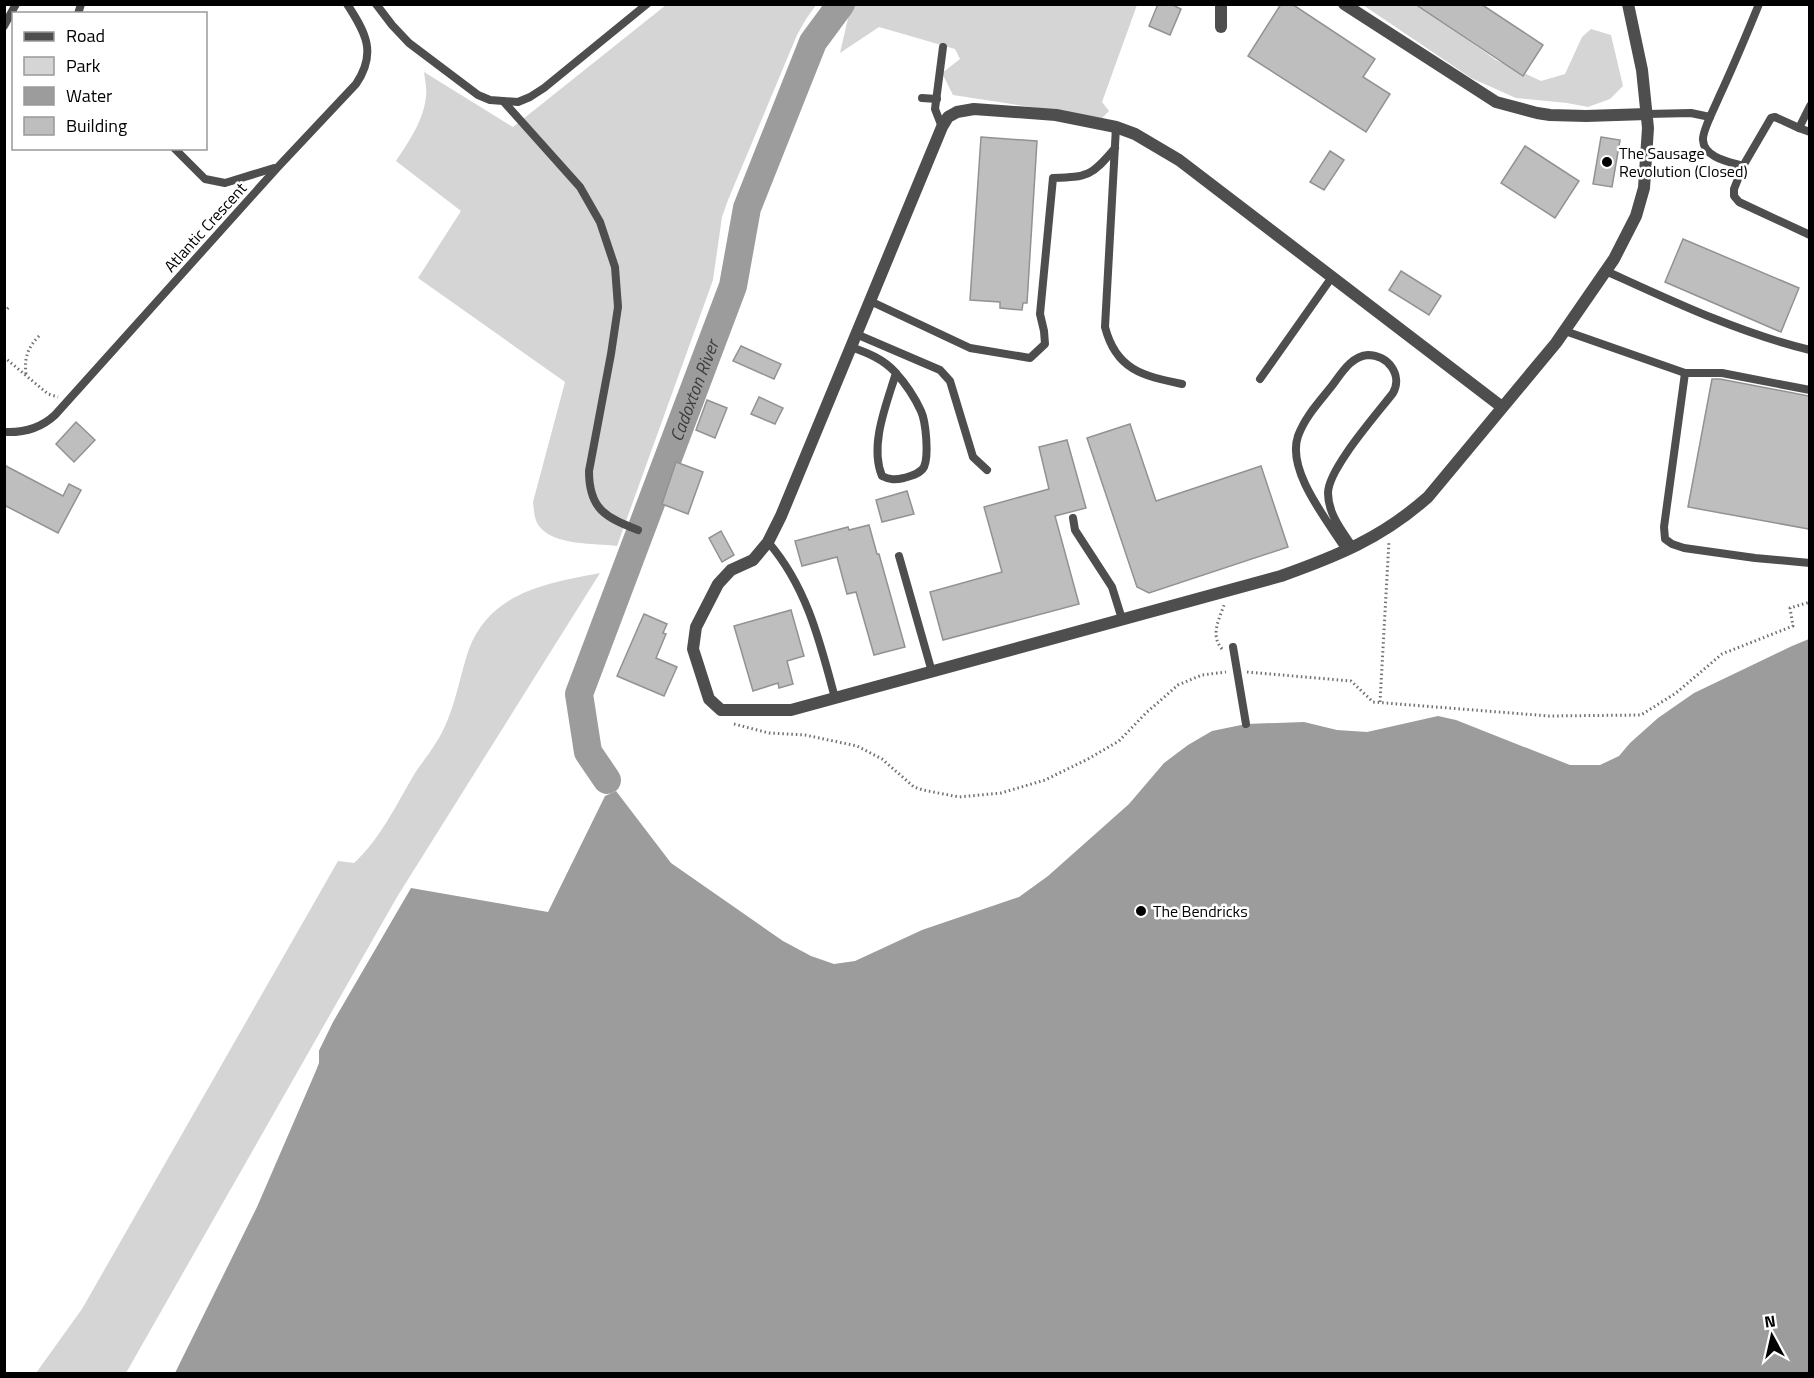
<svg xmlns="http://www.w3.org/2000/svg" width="1814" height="1378" viewBox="0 0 1814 1378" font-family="'Titillium Web',sans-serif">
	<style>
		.green { fill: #d5d5d5 }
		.water { fill: #9c9c9c }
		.pier { fill: #fff }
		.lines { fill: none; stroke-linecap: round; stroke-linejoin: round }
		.river { stroke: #9c9c9c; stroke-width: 28 }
		.building { fill: #bebebe; stroke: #929292; stroke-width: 1.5 }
		.path { stroke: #707070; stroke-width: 3; stroke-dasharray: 1.5 3; stroke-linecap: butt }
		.lane { stroke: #4e4e4e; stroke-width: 8 }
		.street { stroke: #4e4e4e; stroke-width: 12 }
		.poi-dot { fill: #000; stroke: #fff; stroke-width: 2 }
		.labels { text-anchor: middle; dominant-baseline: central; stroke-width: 5; stroke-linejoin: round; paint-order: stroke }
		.poi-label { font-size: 16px; fill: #000; stroke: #fff; text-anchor: start }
		.street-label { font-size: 16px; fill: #000; stroke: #fff }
		.water-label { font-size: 18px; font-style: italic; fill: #3d3d3d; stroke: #fff }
	</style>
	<rect width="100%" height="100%" fill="#fff"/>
	<!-- green -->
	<g class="green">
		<path d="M666 5H816L806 19 797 35 728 200 722 217 713 280 617 546C595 543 554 546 539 526 534 519 534 510 533 502L565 382 418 278 461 211 396 161C409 141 424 120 426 96 427 88 425 80 424 72L513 127Z"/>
		<path d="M851 5H1137L1102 102 1109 111 1102 118 953 95 942 73 960 59 955 49 879 27 840 53Z"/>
		<path d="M1363 5H1418L1496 60 1541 81 1565 74 1582 37 1591 29 1611 35 1623 86 1610 99 1588 107 1567 103 1516 98 1471 78Z"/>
		<path d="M600 573 397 897 126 1373H36L82 1309 338 861 354 863C381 838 396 805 415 773 428 754 439 742 448 719 457 697 461 672 469 649 491 592 547 583 600 573Z"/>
	</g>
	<!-- water -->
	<path class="water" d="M1809 639V1373L142 1374 268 1155 333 1022 411 888 548 912 605 796 616 791 671 863 783 941 811 956 834 964 855 961 922 930 1019 897 1048 876 1129 804 1164 763 1188 745 1212 731 1246 724 1304 722 1337 730 1367 732 1438 716 1456 720 1570 765H1600L1619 756 1630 743 1658 718 1694 693 1792 646Z"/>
	<!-- pier -->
	<path class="pier" d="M319 1050V1063L315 1073 257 1207 175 1373 139 1374 216 1237 266 1154 296 1090Z"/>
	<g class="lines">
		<!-- river -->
		<path class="river" id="s1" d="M607 780 588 752 579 694 733 286 747 208 813 42 841 4"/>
	</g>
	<!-- building -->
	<g class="building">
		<path d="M1158 4H1171L1181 9 1170 35 1149 26Z"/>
		<path d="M1281 4H1292L1375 59 1363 77 1390 94 1366 132 1248 56Z"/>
		<path d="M1415 4H1481L1543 45 1523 76Z"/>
		<path d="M981 137 1037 141 1027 303H1023L1022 310 1000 308V302L970 300Z"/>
		<path d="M1601 137 1620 140 1612 187 1593 184Z"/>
		<path d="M1525 146 1579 181 1555 218 1501 183Z"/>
		<path d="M1330 151 1344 160 1324 190 1310 182Z"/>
		<path d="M1683 239 1799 288 1781 332 1665 282Z"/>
		<path d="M1401 271 1441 296 1429 315 1389 290Z"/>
		<path d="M741 346 781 364 774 379 733 361Z"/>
		<path d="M1712 379H1720L1809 396V529L1688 507Z"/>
		<path d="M759 397 783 408 775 424 751 414Z"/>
		<path d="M707 400 727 408 715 438 696 430Z"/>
		<path d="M76 422 95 440 74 462 56 444Z"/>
		<path d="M1130 424 1156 501 1261 466 1288 547 1149 593 1137 587 1087 438Z"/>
		<path d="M1067 440 1086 508 1055 516 1079 604 943 640 930 592 1002 572 984 507 1049 489 1039 447Z"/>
		<path d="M676 462 703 472 688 514 662 504Z"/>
		<path d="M4 465 63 496 69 484 81 490 58 533 4 505Z"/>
		<path d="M907 491 914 514 882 522 876 500Z"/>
		<path d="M869 525 877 554H879L905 647 874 655 856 592 847 594 837 557 802 566 795 541 848 527 849 530Z"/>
		<path d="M721 531 734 555 722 562 709 538Z"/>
		<path d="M791 610 804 656 787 661 793 684 779 688 778 683 753 691 734 626Z"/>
		<path d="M644 614 667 624 663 633 666 634 656 658 677 667 664 696 617 676Z"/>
	</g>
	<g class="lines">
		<!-- path -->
		<g class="path">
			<path d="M4 312 10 306"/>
			<path d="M4 357 48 394 58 397"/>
			<path d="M26 374C24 357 28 347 40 335"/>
			<path d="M1222 649C1210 635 1219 620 1224 605"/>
			<path d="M1247 672 1351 681 1373 702 1549 716 1641 715 1676 693 1722 654 1793 626 1790 608 1810 602"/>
			<path d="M1380 702 1389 541"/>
			<path d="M734 724 769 733 805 735 857 746 882 759 914 787 923 790 959 797 1001 793 1045 780 1088 759 1119 741 1146 713 1178 685 1202 675 1226 672"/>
		</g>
		<!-- lane -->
		<g class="lane">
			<path d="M376 4 392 25 409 43 478 95 490 100 518 102 530 97 544 88 647 4"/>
			<path d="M1759 4C1746 36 1733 67 1719 97 1715 107 1702 131 1703 140 1704 158 1730 162 1743 166L1771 118 1775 117 1799 128 1810 106"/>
			<path d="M78 14 81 4"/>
			<path d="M4 26 16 4"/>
			<path d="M922 98 937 99"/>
			<path d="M504 102 580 187 600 222 615 267 618 307 611 354 589 471C589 509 605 517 638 530"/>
			<path d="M1647 114 1691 113 1710 117"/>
			<path d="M942 127 935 109 943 47"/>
			<path d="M1116 127 1105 327C1116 370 1143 376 1182 384"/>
			<path d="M1799 128 1810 132"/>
			<path d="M174 148 205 179 225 183 274 168"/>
			<path d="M1743 166 1734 189V196L1739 202 1810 235"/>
			<path d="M1606 271C1672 301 1739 333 1810 350"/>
			<path d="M870 301 970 348 1030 358 1045 344 1044 331 1040 314 1053 178C1088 177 1092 176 1115 148"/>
			<path d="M1565 331 1685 373H1722L1810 390"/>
			<path d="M856 334 940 370 950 381 973 457 987 470"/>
			<path d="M851 347C868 353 883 359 895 372 905 383 915 398 921 411 926 422 929 456 924 467 920 474 911 476 904 478 895 480 890 480 882 476 869 445 887 403 896 373"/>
			<path d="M1685 373 1664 527 1665 539 1672 544 1684 548 1755 558 1810 563"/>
			<path d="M1260 379 1332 277"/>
			<path d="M4 432C24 433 41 428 55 415L277 168 356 84C377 53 366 33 347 4"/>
			<path d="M1073 518 1075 530 1112 587 1122 619"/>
			<path d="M768 542C807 587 820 642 835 698"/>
			<path d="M1346 550C1328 521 1286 471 1298 436 1305 417 1319 402 1331 387 1341 374 1351 356 1368 355 1388 355 1403 375 1393 393 1377 414 1328 469 1328 493 1328 514 1342 531 1353 547"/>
			<path d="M899 556 932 672"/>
			<path d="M1233 647 1246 724"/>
		</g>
		<!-- street -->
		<g class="street">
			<path d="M1221 4V27"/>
			<path d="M1344 4 1496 102 1537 113 1550 115 1586 116 1647 114"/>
			<path d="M1502 407 1179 160 1135 134 1116 127 1056 115 974 109 957 112 948 117 942 127 781 516 768 542 753 560 731 570 718 584 696 627 693 649 709 699 721 710H791L1281 576C1337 556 1382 538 1428 497L1556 343 1614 259 1636 216 1644 188 1648 128 1642 70 1628 4"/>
		</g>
	</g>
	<!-- markers -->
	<g class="poi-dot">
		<circle cx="1607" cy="162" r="6"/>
		<circle cx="1141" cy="911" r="6"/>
	</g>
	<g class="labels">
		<!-- poi labels -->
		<g class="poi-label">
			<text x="1619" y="153">The Sausage<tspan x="1619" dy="18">Revolution (Closed)</tspan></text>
			<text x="1153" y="911">The Bendricks</text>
		</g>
		<!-- street labels -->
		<g class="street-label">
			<text transform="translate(205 227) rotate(-48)">Atlantic Crescent</text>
		</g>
		<!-- water labels -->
		<g class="water-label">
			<text stroke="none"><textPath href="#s1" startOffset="417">Cadoxton River</textPath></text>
		</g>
	</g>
	<!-- border -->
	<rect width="1814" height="1378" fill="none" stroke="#000000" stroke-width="12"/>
	<!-- legend -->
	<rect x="12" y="12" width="195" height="138" fill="#ffffff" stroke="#999999" stroke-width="1.5"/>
	<rect x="24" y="32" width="30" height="9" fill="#4e4e4e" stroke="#999999" stroke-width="1.5"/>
	<text x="66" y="42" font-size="18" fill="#000000">Road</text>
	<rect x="24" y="57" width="30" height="18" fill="#d5d5d5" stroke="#999999" stroke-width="1.5"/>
	<text x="66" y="72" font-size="18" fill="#000000">Park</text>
	<rect x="24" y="87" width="30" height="18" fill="#9c9c9c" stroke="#999999" stroke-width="1.5"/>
	<text x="66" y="102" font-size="18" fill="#000000">Water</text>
	<rect x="24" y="117" width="30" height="18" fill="#bebebe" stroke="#999999" stroke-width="1.5"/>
	<text x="66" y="132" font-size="18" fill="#000000">Building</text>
	<!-- north arrow -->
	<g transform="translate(1772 1336) rotate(352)" stroke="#ffffff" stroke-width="4.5" paint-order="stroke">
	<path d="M0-4.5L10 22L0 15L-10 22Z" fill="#000000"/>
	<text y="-9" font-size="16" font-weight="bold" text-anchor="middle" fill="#000000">N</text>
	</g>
</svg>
